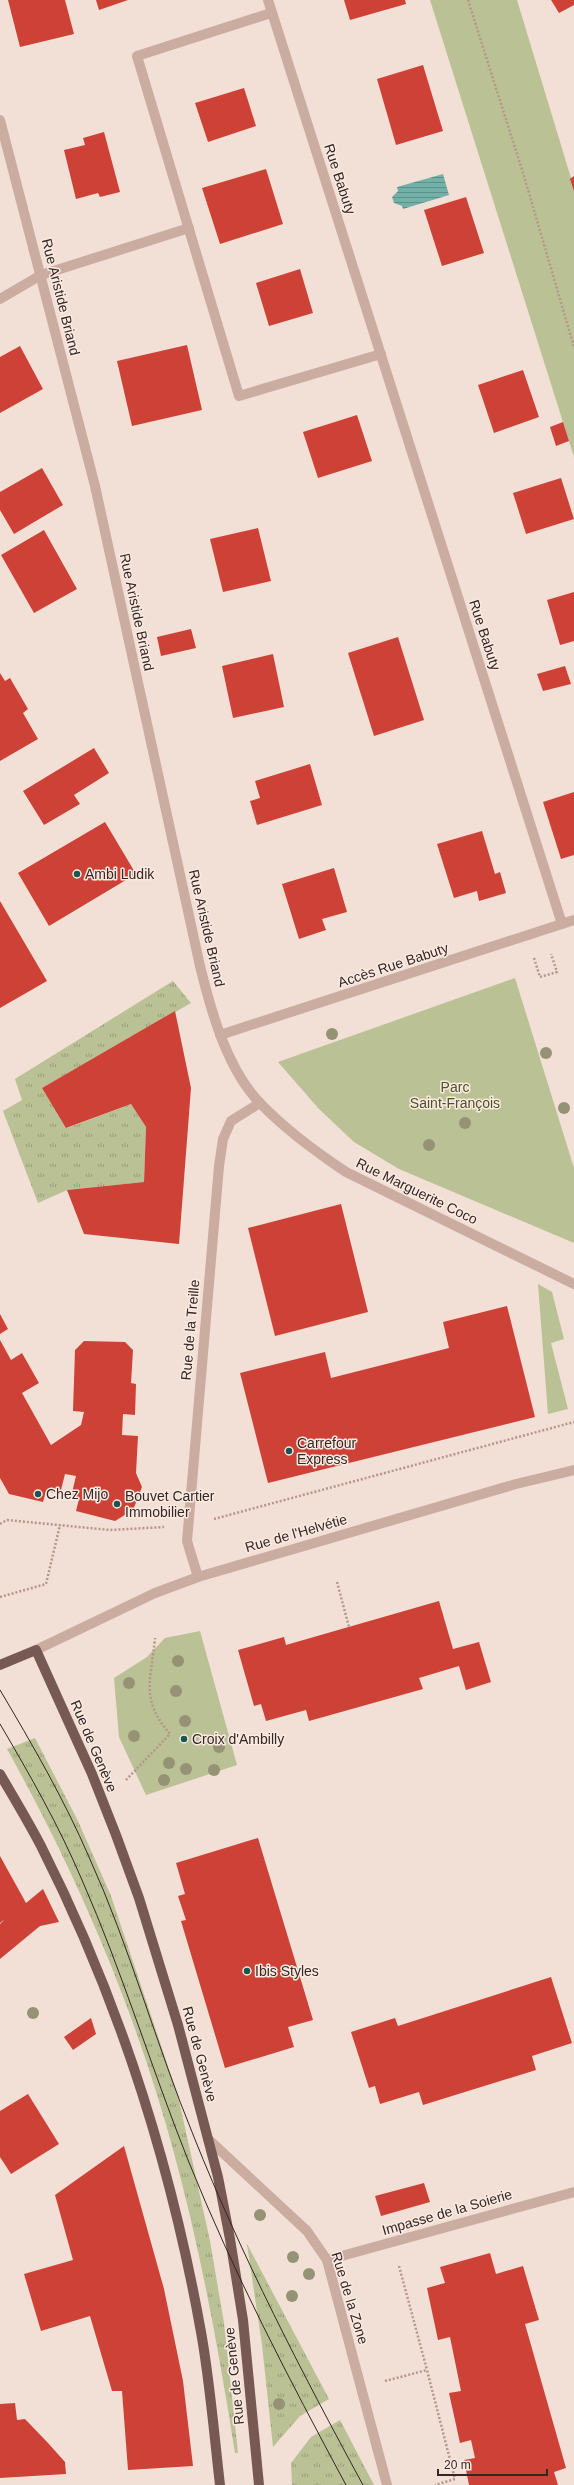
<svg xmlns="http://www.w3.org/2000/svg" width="574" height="2485" viewBox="0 0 574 2485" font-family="Arial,sans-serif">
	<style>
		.grass { fill: url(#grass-tufts) }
		.green { fill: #bac194 }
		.water { fill: url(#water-rules) }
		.building { fill: #ce4137 }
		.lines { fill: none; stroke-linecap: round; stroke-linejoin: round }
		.path { stroke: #b6968b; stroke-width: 2.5; stroke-dasharray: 2 2; stroke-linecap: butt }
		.minor { stroke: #caaca0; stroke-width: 10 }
		.major { stroke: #775954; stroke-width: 10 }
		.tram { stroke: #342624; stroke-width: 1 }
		.tree { fill: #969275 }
		.poi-dot { fill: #175750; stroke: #faeae1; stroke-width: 1.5 }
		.labels { text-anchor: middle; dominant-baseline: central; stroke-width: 3; stroke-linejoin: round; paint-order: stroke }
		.street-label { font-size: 14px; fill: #342624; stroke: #faeae1 }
		.poi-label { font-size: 14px; fill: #342624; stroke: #faeae1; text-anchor: start }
		.park-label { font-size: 14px; fill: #4b5326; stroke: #faeae1 }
	</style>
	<defs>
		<pattern id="grass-tufts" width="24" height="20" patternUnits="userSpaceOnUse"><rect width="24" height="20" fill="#bac194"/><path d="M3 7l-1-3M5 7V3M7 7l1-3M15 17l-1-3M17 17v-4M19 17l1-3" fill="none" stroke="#989d79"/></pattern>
		<pattern id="water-rules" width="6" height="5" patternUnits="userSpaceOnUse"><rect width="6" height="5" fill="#72b1a8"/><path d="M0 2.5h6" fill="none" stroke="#5e9089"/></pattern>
	</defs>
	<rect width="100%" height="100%" fill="#f2dfd5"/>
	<!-- grass -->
	<g class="grass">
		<path d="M173 981 191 1003 42 1088 67 1128 131 1104 146 1127 144 1182 67 1190 38 1203 3 1111 22 1100 15 1079Z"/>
		<path d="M35 1738 78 1821 111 1896 178 2096 210 2241 224 2323 238 2453H235C219 2352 201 2252 174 2153 136 2012 78 1876 7 1749Z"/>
		<path d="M247 2244 329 2399 300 2416 273 2447 262 2345Z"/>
		<path d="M340 2420 374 2485H292L291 2463 311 2437Z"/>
	</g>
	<!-- green -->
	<g class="green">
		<path d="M430 0H517L574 188V457Z"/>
		<path d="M515 978 574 1168V1243L399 1169 354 1142 319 1109 278 1062Z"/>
		<path d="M538 1284 552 1292 564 1339 551 1343 568 1409 548 1414Z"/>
		<path d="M200 1631 237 1765 146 1795 119 1737 114 1678 147 1657 165 1638Z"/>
	</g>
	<!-- water -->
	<path class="water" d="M443 174 449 195 403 209 402 206 394 203 392 197 398 191 397 187Z"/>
	<!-- building -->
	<g class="building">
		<path d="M8 0H65L74 34 20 47Z"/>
		<path d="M96 0H128L99 10Z"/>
		<path d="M344 0H405L406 4 350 20Z"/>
		<path d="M551 0H574V5L559 13Z"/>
		<path d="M423 65 443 131 396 145 377 79Z"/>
		<path d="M244 88 256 126 208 142 195 103Z"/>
		<path d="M104 132 120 192 100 197 98 193 76 199 64 150 85 145 83 138Z"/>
		<path d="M266 169 283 224 220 244 202 188Z"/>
		<path d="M574 176V191L570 179Z"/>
		<path d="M466 197 484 253 442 266 424 210Z"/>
		<path d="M300 269 313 313 269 326 256 283Z"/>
		<path d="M187 345 202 410 132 426 117 361Z"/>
		<path d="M20 346 43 389 0 413V357Z"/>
		<path d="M523 370 539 417 494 433 478 385Z"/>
		<path d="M357 415 372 461 318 478 303 432Z"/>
		<path d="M563 422 569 441 556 446 550 427Z"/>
		<path d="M42 468 63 505 14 534 0 510V492Z"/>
		<path d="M561 478 574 519 526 534 513 493Z"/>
		<path d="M258 528 271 581 223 592 210 539Z"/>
		<path d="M44 530 77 589 34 613 1 555Z"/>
		<path d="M574 592V641L560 645 547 600Z"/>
		<path d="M191 629 196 648 161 656 157 637Z"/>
		<path d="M398 637 424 720 374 736 348 653Z"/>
		<path d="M273 654 284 707 233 718 222 666Z"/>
		<path d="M565 666 571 684 543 691 537 674Z"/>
		<path d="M0 673 5 681 10 678 28 709 23 713 38 739 0 761Z"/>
		<path d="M94 748 109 773 74 795 80 804 44 825 23 791Z"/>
		<path d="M310 764 322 805 257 825 250 801 260 798 255 781Z"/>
		<path d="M574 792V855L561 859 543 802Z"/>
		<path d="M105 822 136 874 49 926 18 873Z"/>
		<path d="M482 831 495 874 500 872 506 893 479 901 477 891 454 898 437 844Z"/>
		<path d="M334 868 347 912 322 919 326 930 299 939 282 884Z"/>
		<path d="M0 901 47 981 0 1008Z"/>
		<path d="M175 1011 191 1088 179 1244 84 1234 67 1190 144 1182 146 1127 131 1104 66 1128 42 1088Z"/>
		<path d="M341 1204 368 1312 275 1336 248 1228Z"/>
		<path d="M507 1306 535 1417 268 1483 240 1373 325 1352 331 1378 449 1348 443 1322Z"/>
		<path d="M0 1314 8 1329 0 1334Z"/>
		<path d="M0 1340 11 1360 22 1353 39 1383 22 1393 51 1445 81 1425 84 1412 73 1411 75 1350 84 1341 125 1342 133 1350 131 1383 136 1384 135 1415 123 1414 122 1435 138 1436 136 1473 142 1487 133 1510 115 1521 76 1511 79 1499 71 1497 76 1476 65 1474 60 1494 46 1491 43 1502 9 1494 0 1478Z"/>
		<path d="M439 1601 453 1649 479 1642 491 1682 466 1690 459 1666 419 1678 423 1689 309 1721 306 1710 266 1721 261 1704 254 1706 238 1650 284 1637 286 1645Z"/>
		<path d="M258 1838 313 2020 288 2027 294 2047 225 2068 181 1921 186 1920 178 1896 185 1894 176 1863Z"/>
		<path d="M0 1856 26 1903 43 1889 59 1922 40 1926 0 1959V1924L5 1919 0 1923Z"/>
		<path d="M551 1977 572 2043 532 2056 536 2070 423 2105 419 2092 380 2104 375 2086 369 2088 351 2032 395 2018 398 2026Z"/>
		<path d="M91 2018 96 2034 73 2050 64 2037Z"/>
		<path d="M28 2094 59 2144 11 2174 0 2157V2111Z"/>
		<path d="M124 2146 164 2289 183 2381 193 2466 128 2470 122 2391H112L90 2316 41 2331 24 2274 73 2260 55 2195Z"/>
		<path d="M424 2183 430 2202 381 2216 375 2196Z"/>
		<path d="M490 2253 496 2274 523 2266 539 2320 525 2324 566 2468 554 2472 558 2485H469L464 2460 475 2458 471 2440 460 2443 449 2393 461 2391 450 2337 438 2340 427 2288 445 2283 440 2267Z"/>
		<path d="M15 2403 17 2420 25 2419 48 2443 65 2462 66 2474 0 2478V2404Z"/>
	</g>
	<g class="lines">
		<!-- path -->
		<g class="path">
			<path d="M468 0 524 176 574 347"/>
			<path d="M534 958 540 977 557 972 551 954"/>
			<path d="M214 1519 574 1422"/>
			<path d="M0 1524 7 1520 110 1530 164 1527"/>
			<path d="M337 1582 349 1627"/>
			<path d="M0 1597 46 1584 60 1525"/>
			<path d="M126 1780 170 1734C140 1699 151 1681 155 1638"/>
			<path d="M399 2266 427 2370"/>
			<path d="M385 2381 427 2370 455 2479 435 2485"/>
		</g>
		<!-- minor -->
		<g class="minor">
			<path d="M268 0 562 924"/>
			<path d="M271 13 137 56 239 396 381 354"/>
			<path d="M0 120 95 486 200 966C211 1011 227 1070 261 1104 286 1130 316 1152 346 1172L574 1284"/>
			<path d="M0 299 41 275 189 228"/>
			<path d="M220 1035 574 920"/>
			<path d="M198 1577 187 1541 219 1166 223 1139 231 1121 260 1103"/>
			<path d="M36 1650 155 1593 198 1577 516 1484 574 1470"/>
			<path d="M208 2139 307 2231 327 2260 387 2485"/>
			<path d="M327 2260 574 2192"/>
		</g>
		<!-- major -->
		<g class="major">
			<path d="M0 1665 36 1650 92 1774 116 1835 139 1898 178 2025 218 2177 230 2239 243 2320 259 2485"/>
			<path d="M0 1774C14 1798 28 1821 41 1846 118 1998 171 2164 201 2332 210 2382 214 2434 220 2485"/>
		</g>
		<!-- tram -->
		<g class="tram">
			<path d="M0 1690C32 1744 64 1799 89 1857 130 1947 156 2045 194 2137 242 2257 301 2371 363 2485"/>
			<path d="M0 1724C30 1775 59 1826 82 1880 122 1971 151 2067 188 2160 233 2272 289 2379 346 2485"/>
		</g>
	</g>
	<!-- trees -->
	<g class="tree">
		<circle cx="332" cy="1034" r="6"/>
		<circle cx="546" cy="1053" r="6"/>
		<circle cx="564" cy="1108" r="6"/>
		<circle cx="465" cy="1123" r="6"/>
		<circle cx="429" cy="1145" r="6"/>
		<circle cx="178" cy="1661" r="6"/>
		<circle cx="129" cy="1683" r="6"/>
		<circle cx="176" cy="1691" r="6"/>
		<circle cx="185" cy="1721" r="6"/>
		<circle cx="134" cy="1736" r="6"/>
		<circle cx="219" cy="1747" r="6"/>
		<circle cx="169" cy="1763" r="6"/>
		<circle cx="186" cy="1769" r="6"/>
		<circle cx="214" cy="1770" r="6"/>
		<circle cx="164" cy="1780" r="6"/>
		<circle cx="33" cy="2013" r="6"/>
		<circle cx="260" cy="2215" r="6"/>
		<circle cx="293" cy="2257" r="6"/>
		<circle cx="309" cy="2274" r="6"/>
		<circle cx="292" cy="2296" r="6"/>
		<circle cx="279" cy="2404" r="6"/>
	</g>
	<!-- markers -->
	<g class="poi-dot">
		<circle cx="77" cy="874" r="4"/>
		<circle cx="289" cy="1451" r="4"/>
		<circle cx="38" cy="1494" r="4"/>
		<circle cx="117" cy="1504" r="4"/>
		<circle cx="184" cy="1739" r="4"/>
		<circle cx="247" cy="1971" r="4"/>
	</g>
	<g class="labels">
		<!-- street labels -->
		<g class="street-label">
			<text transform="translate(340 179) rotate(72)">Rue Babuty</text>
			<text transform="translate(61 297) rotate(76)">Rue Aristide Briand</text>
			<text transform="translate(137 612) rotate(78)">Rue Aristide Briand</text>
			<text transform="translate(485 635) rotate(72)">Rue Babuty</text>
			<text transform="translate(207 928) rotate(77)">Rue Aristide Briand</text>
			<text transform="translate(393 965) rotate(-18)">Accès Rue Babuty</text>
			<text transform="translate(417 1191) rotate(26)">Rue Marguerite Coco</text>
			<text transform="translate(190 1330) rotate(-85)">Rue de la Treille</text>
			<text transform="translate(296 1533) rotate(-16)">Rue de l'Helvétie</text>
			<text transform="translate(94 1746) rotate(67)">Rue de Genève</text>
			<text transform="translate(200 2054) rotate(75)">Rue de Genève</text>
			<text transform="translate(447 2212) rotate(-16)">Impasse de la Soierie</text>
			<text transform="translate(350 2298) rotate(73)">Rue de la Zone</text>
			<text transform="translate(234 2376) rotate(-96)">Rue de Genève</text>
		</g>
		<!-- poi labels -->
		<g class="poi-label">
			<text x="85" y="874">Ambi Ludik</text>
			<text x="297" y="1443">Carrefour<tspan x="297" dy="16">Express</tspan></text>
			<text x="46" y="1494">Chez Mijo</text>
			<text x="125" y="1496">Bouvet Cartier<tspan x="125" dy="16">Immobilier</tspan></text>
			<text x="192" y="1739">Croix d'Ambilly</text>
			<text x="255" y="1971">Ibis Styles</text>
		</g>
		<!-- park labels -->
		<g class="park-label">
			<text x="455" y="1087">Parc<tspan x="455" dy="16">Saint-François</tspan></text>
		</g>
	</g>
	<!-- scale -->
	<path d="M438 2469v6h109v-6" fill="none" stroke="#342624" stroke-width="2"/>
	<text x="444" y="2469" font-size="12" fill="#342624" stroke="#faeae1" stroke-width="3" paint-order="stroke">20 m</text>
</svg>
